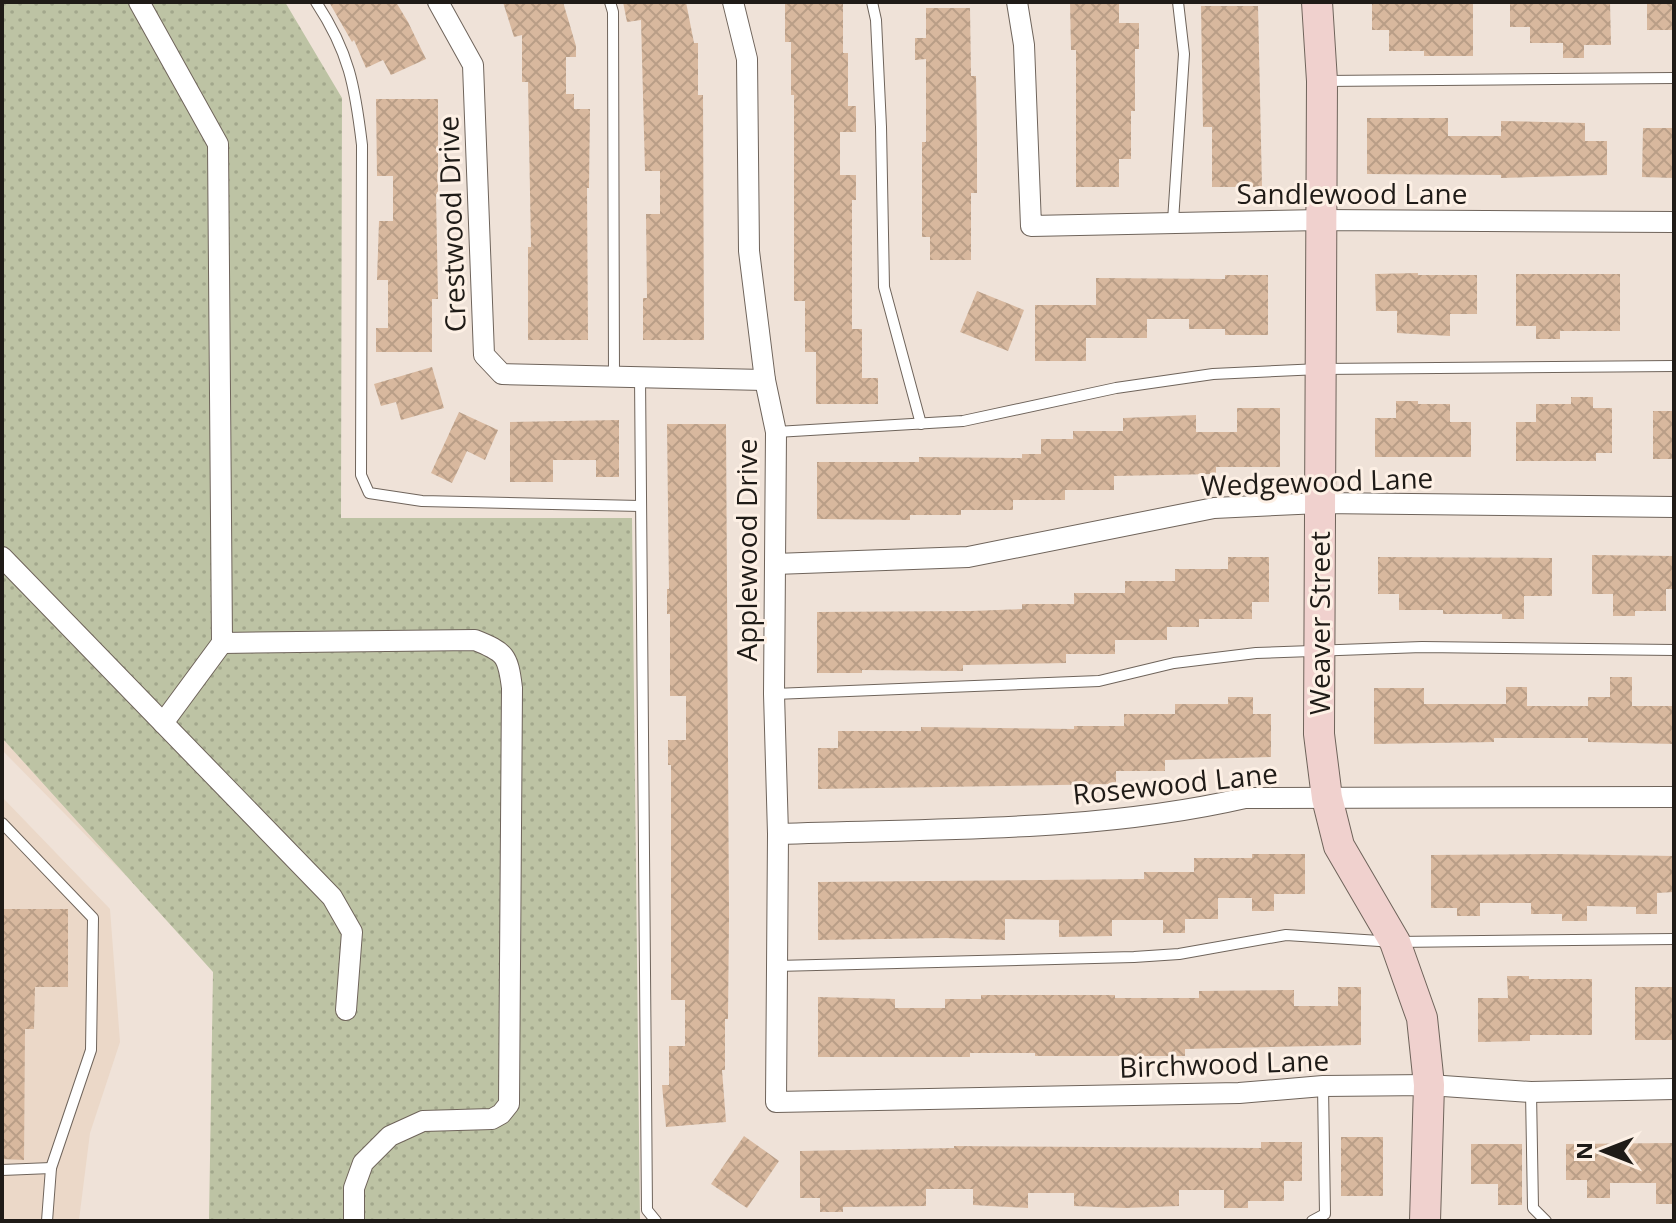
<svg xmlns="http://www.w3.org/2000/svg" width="1676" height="1223" viewBox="0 0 1676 1223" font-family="'Open Sans',sans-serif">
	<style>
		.built { fill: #ebd8c8 }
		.grass { fill: url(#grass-dots) }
		.building { fill: url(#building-cross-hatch) }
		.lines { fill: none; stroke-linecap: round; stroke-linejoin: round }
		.lane-casing { stroke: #6f645b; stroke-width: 12 }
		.street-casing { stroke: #6f645b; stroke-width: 22 }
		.secondary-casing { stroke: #6f645b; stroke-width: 32 }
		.lane { stroke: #fff; stroke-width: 10 }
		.street { stroke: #fff; stroke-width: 20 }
		.secondary { stroke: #f0d1ce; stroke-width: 30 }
		.labels { text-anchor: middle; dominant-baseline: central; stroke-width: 6; stroke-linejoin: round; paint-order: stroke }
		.street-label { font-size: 28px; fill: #1f1b17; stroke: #fdf0e5 }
	</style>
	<defs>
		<pattern id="grass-dots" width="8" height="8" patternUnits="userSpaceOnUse" patternTransform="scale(2)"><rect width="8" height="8" fill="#bdc3a4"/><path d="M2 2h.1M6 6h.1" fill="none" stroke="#a2a78c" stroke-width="1.8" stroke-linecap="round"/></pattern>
		<pattern id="building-cross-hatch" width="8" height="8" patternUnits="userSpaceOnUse" patternTransform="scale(2)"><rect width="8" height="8" fill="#d8b89e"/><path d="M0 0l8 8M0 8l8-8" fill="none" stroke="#b99e87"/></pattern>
	</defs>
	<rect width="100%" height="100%" fill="#efe2d8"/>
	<!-- built -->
	<g class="built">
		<path d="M2 738 127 877 2 750Z"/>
		<path d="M2 797 110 909 120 1042 90 1133 79 1220 2 1221Z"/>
	</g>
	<!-- grass -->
	<path class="grass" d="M2 2H285L342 98 341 518H632L640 1221H209L213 972 2 738Z"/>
	<!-- building -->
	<g class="building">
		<path d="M329 2H396L408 22 426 59 391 75 383 60 366 68 354 40 352 42Z"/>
		<path d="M503 2H563L576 46V57H566V94H574V109H590L589 188H587L588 340H528V247H531L528 82H522V35L514 37Z"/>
		<path d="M623 2H686L694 43H698V95H703L704 340H643V298H647L646 214H660V171H645L641 20 627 22Z"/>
		<path d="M785 2H843V53H848V106H856V132H840V175H856V200H852V329H862V378H878V404H816V352H805V301H794V95H791V42H785Z"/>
		<path d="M1070 2H1119V23H1139V49H1135V111H1131V159H1119V187H1076V50H1071Z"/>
		<path d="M1372 2H1473V56H1424V51H1389V30H1372Z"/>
		<path d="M1510 2H1610L1611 45H1584V58H1563V43H1530V27H1510Z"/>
		<rect x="1647" y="2" width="27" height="28"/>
		<path d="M1201 6H1258L1262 187H1212V127H1203Z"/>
		<path d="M926 8H970L971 76H976L977 142V193H971V260H930V237H922V142H926V59L915 60V38H926Z"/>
		<path d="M376 99H438V194H436L438 299H432V352H376V328H388V280H377L379 221H393V176H377Z"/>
		<path d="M1367 118H1448V136H1501V121L1585 123V141H1607V175L1501 178V175L1367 174Z"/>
		<path d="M1643 128H1674V178L1642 177Z"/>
		<path d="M1418 273V275H1477V314H1450V336L1397 333V311H1376L1375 274Z"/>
		<path d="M1516 274H1620V331H1560V339H1536V326H1516Z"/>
		<path d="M1225 275H1268V335H1225V329H1189V319H1147V338H1086V361H1035V305H1096V278L1225 279Z"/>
		<path d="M977 291 1024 310 1008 351 960 332Z"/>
		<path d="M432 367 444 408 401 420 396 402 381 406 374 384Z"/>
		<path d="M1571 397H1593V408H1612V453H1596V461H1516V422H1536V404H1571Z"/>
		<path d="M1396 401H1418V404H1450V422H1471V457H1375V418H1396Z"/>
		<path d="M1237 408H1280V467H1216V474L1114 476V490H1065V500H1013V510H961V515H910V520L817 519V462H919V457L1022 458V454H1041V439H1073V431H1123V418L1196 415V432H1237Z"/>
		<rect x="1653" y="411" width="21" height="48"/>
		<path d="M459 412 498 430 485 460 467 451 452 483 431 473Z"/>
		<path d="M619 420V477H596V460H553V482H510V422Z"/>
		<path d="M667 424H726L729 917 728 1019H725V1070H722L726 1122 666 1127 662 1085H669V1046H685V1000H671V765H668V740H686V696H670V614H667V589H669Z"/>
		<path d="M1592 555 1674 556V589H1666V611H1635V616H1613V594H1592Z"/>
		<path d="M1228 557H1269V602H1252V619H1199V627H1167V640H1115V654H1066V663L963 665V671L862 670V673H817V612L971 611 1022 609V604H1074V593H1125V581H1175V569H1228Z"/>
		<path d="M1378 557 1552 558V596H1524V619H1502V614H1443V610H1399V594H1378Z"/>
		<path d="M1610 677H1632V706H1674V744L1588 742V738H1494V742L1374 744V688H1424V704H1506V687H1527V706H1588V697H1610Z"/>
		<path d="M1228 697H1253V714H1271V757L1165 760V771H1116V784L818 789V748H838V731H921V727L1074 729V726H1124V714H1175V704H1228Z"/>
		<path d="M1252 854H1305V894H1274V911H1252V898H1218V919H1185V933H1163V920H1112V936L1059 937V920L1005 919V940L946 938 818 940V882L1144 879V872H1194V858H1252Z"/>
		<path d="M1553 854 1674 856V892L1657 893V914H1636V907L1587 906V921H1562V914H1531V903H1480V916H1457V908H1431V855Z"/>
		<path d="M2 909H68V987H35L34 1029H25L24 1160 2 1159Z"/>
		<path d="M1507 976H1529V979H1592V1035H1530V1041L1478 1042V998H1508Z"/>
		<path d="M1338 987H1361V1045L1185 1049V1056H1035V1053H970V1057H818V997L895 999V1008H945V999H981V995H1115V998H1199V991L1294 990V1006H1338Z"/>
		<rect x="1635" y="987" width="39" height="53"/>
		<path d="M744 1136 779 1161 747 1208 711 1184Z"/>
		<rect x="1341" y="1137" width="42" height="59"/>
		<path d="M1261 1142H1302V1181H1284V1201H1248V1208H1224V1190H1179V1206L1125 1208 1074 1206V1193H1028V1208L973 1205V1189H926V1206L843 1207V1212H820V1198H800V1151L954 1148V1146L1261 1148Z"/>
		<path d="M1674 1143V1204H1656V1183H1610V1198H1587V1180H1566V1144Z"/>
		<path d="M1471 1144H1522V1205H1498V1184H1471Z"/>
	</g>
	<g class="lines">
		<!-- lane casing -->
		<g class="lane-casing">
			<g id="lane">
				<path d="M316 2C349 52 355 86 362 145L361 475 369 493 422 501 640 506"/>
				<path d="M610 2 613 12 614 377"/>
				<path d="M872 2 876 20 881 127 884 287 921 424"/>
				<path d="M1324 81 1674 78"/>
				<path d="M1173 221 1184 54 1178 2"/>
				<path d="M640 376 647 1210 656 1221"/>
				<path d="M776 432 963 421 1116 388 1213 374 1320 369 1674 366"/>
				<path d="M774 694 1099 681 1174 663 1256 653 1422 647 1674 650"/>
				<path d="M2 823 93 918 91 1050 51 1168 47 1221"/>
				<path d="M776 966 1134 957 1179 954 1286 935 1395 942 1674 939"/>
				<path d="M1531 1092 1533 1208 1546 1221"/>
				<path d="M2 1170 51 1168"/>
				<path d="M1312 1221 1325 1214 1323 1086"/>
			</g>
		</g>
		<!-- street casing -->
		<g class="street-casing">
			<g id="street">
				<path d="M139 2 218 144 222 643 475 640C505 652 508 655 512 688L509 1104 501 1114 492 1119 423 1121 390 1136 363 1163 354 1188V1221"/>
				<path d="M438 2 473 65 484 355 502 374 765 380"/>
				<path d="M733 2 747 59 749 251 765 380 776 432 774 694 778 834 776 1102 1239 1093 1323 1086 1429 1085 1531 1092 1674 1089"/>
				<path d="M1017 2 1024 45 1031 226 1321 220 1674 222"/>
				<path d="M2 557 332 897 352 932 346 1010"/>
				<path d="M775 564 968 557 1214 508 1320 503 1674 507"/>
				<path d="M163 723 222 643"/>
				<path d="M778 834C933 828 1093 833 1245 798L1674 797"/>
			</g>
		</g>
		<!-- secondary casing -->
		<g class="secondary-casing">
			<path id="secondary" d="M1317 2 1322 81 1319 734 1327 798 1339 846 1395 942 1422 1018 1429 1085 1425 1221"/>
		</g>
		<!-- lane -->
		<use href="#lane" class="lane"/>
		<!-- street -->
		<use href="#street" class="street"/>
		<!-- secondary -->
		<use href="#secondary" class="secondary"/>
	</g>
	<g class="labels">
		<!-- street labels -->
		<g class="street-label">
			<text x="1352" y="193">Sandlewood Lane</text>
			<text transform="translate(451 224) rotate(-92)">Crestwood Drive</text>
			<text transform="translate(1317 481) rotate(-2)">Wedgewood Lane</text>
			<text transform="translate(746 550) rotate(-90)">Applewood Drive</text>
			<text transform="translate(1319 623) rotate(-90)">Weaver Street</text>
			<text transform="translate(1175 783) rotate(-6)">Rosewood Lane</text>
			<text transform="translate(1224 1063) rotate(-2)">Birchwood Lane</text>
		</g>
	</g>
	<!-- border -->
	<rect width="1676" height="1223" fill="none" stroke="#1f1b17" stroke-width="8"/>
	<!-- north arrow -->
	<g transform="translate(1604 1151) rotate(270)" stroke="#fdf0e5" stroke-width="6" paint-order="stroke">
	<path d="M0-6L14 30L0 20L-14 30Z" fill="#1f1b17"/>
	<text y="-12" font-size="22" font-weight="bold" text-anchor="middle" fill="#1f1b17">N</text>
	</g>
</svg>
